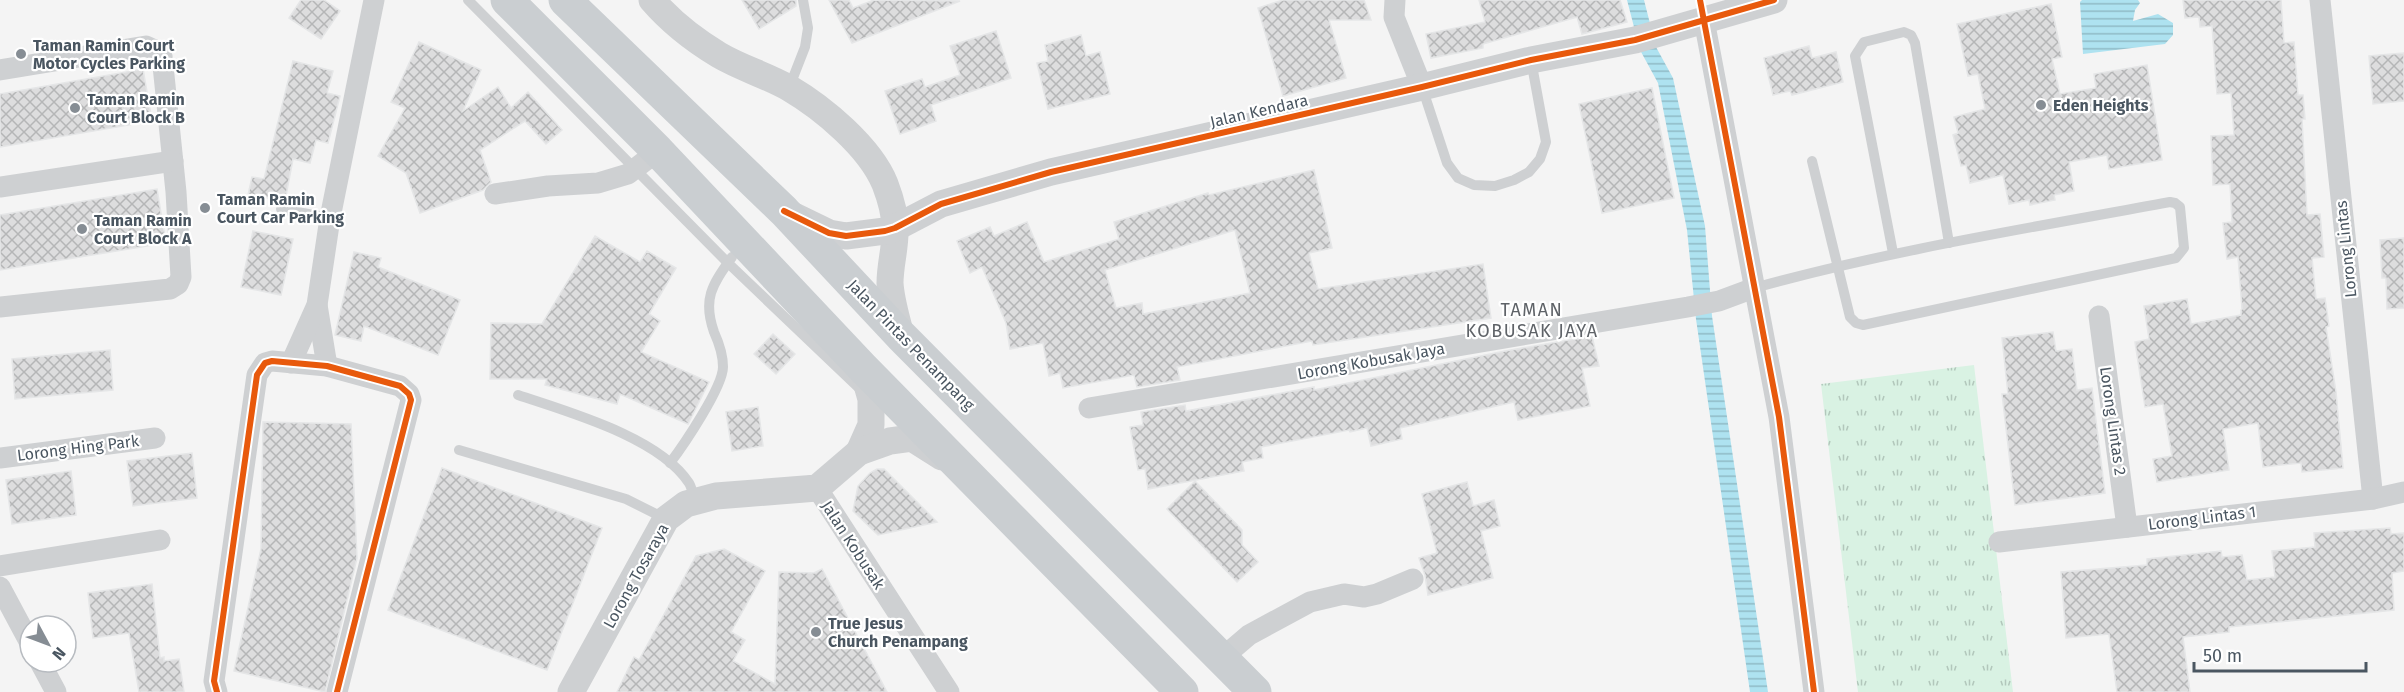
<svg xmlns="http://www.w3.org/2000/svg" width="2404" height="692" viewBox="0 0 2404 692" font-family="'Fira Sans',sans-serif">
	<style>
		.park { fill: url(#park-tufts) }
		.water { fill: url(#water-rules) }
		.building { fill: url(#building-cross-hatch); stroke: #e5e6e7; stroke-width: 1.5; fill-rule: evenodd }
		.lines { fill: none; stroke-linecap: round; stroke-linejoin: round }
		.service { stroke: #ced0d2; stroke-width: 10 }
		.minor { stroke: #ced0d2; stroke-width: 21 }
		.tertiary { stroke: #ced0d2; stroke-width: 27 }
		.primary { stroke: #caced1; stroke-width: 33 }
		.cycleway-casing { stroke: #fff; stroke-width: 10 }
		.cycleway { stroke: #e8590c; stroke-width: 6 }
		.poi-dot { fill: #868d94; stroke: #fff; stroke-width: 2 }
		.labels { text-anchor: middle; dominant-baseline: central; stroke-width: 4.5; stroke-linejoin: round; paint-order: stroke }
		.poi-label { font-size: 16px; font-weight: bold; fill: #4a5661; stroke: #fff; text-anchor: start }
		.street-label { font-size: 16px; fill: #4a5661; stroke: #fff }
		.neighbourhood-label { font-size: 18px; letter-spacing: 1.5px; fill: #5f6368; stroke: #fff }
	</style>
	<defs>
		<pattern id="park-tufts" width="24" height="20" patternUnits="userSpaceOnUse" patternTransform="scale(1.5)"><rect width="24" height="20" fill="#d9f2e3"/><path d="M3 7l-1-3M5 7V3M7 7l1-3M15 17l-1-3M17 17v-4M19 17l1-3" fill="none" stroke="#b2c7bb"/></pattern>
		<pattern id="water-rules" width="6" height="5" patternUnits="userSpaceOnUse" patternTransform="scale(1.5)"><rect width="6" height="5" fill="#aee2f0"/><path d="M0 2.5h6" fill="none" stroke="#90bac6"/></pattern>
		<pattern id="building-cross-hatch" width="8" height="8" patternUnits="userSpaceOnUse" patternTransform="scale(1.5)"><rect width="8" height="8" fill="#ddddde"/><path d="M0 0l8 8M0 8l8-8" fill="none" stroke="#b5b6b7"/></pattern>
	</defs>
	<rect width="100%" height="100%" fill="#f4f4f4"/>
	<!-- park -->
	<path class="park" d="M1974 365 2013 692H1858L1821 384Z"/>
	<!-- water -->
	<g class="water">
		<path d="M1627 0H1644L1656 47 1673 78 1705 226 1712 316 1768 692H1750L1696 319 1687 230 1658 83 1640 50Z"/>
		<path d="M2082 0H2138L2140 3 2135 10 2133 21 2158 14 2173 23V35L2165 44 2083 54 2080 2Z"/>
	</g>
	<!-- building -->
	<g class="building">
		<path d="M301 0H324L340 11 321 39 289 18Z"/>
		<path d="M742 0H796V6L759 29Z"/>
		<path d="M829 0H849L853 8 874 0 960 1 852 43Z"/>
		<path d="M1283 0H1364L1371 20H1329L1346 78 1283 96 1258 8Z"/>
		<path d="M1479 0H1620L1627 22 1582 34 1577 17 1483 44V48L1431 58 1426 34 1485 22Z"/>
		<path d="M2183 0H2281L2284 43 2294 42 2298 95H2303L2305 119H2302L2307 215 2320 214 2324 257 2312 258 2316 299 2325 298 2329 326 2326 327 2336 392 2343 468 2302 472 2301 463 2263 467 2258 423 2223 429 2229 470 2157 482 2153 459 2172 456 2163 404 2145 407 2135 342 2149 339 2144 306 2187 299 2191 324 2241 315V310L2242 309 2238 257 2227 259 2223 223 2232 222 2230 184 2213 185 2211 136 2234 135 2231 93 2217 94 2212 26 2200 27 2199 17 2185 18Z"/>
		<path d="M2051 4 2062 57 2052 59 2060 94 2096 88 2094 74 2147 65 2162 160 2109 169 2107 155 2069 162 2074 191 2054 195 2055 200 2030 205 2029 200 2009 204 2003 175 1970 183 1966 165 1961 166 1953 135 1958 133 1954 117 1985 109 1978 74 1968 76 1957 24Z"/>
		<path d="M996 31 1011 78 931 105 936 121 900 134 885 91 922 79 925 87 960 75 950 46Z"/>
		<path d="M1081 35 1086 56 1100 52 1110 94 1048 109 1037 63 1048 61 1045 45Z"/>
		<path d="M419 42 481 70 463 111 498 87 511 108 528 92 562 130 546 144 525 121 480 150 491 182 483 190 420 213 406 173 378 156 405 108 391 102Z"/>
		<path d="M1809 46 1812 58 1836 52 1843 82 1792 95 1790 91 1773 95 1764 58Z"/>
		<path d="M2404 53V101L2373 104 2369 56Z"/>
		<path d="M293 61 333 71 327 93 340 96 328 143 316 140 310 163 293 159 285 201 248 195 252 177 264 179Z"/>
		<path d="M143 69 152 121 0 147V94Z"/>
		<path d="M1652 88 1674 198 1602 213 1579 104Z"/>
		<path d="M1314 170 1332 248 1309 253 1318 289 1483 264 1491 318 1313 345 1312 341 1177 367 1180 380 1137 387 1134 375 1063 388 1060 373 1049 376 1043 343 1010 349 1006 323 982 267 970 273 957 241 990 227 994 236 1027 222 1044 262 1119 239 1114 222 1208 193 1209 195ZM1235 230 1250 293 1143 314 1142 303 1116 308 1105 270Z"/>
		<path d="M157 189 166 243 0 270V215Z"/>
		<path d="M253 231 293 239 281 295 241 287Z"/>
		<path d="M595 236 640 262 647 251 676 268 649 314 660 321 641 352 709 382 688 424 620 394 617 404 545 385 547 379H490L491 323 542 324Z"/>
		<path d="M2404 238V308L2387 309 2386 278H2382L2380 240Z"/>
		<path d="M354 252 381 258 378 267 460 300 438 355 364 326 361 341 335 335Z"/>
		<path d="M2053 332 2056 351 2072 349 2077 390 2092 388 2105 493 2015 505 2002 394H2008L2002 338Z"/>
		<path d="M773 334 795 354 776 374 754 354Z"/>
		<path d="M1592 336 1599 366 1582 368 1590 406 1518 420 1514 402 1400 428 1402 439 1371 446 1367 428 1350 432 1349 430 1261 447 1263 458 1242 462 1244 471 1148 489 1145 469 1138 470 1130 427 1143 425 1141 412 1185 405 1186 411 1314 387V390L1505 351Z"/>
		<path d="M110 350 113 390 15 399 12 359Z"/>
		<path d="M758 407 763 446 732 451 726 412Z"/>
		<path d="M263 422 351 424 357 558 325 692 234 671 261 549Z"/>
		<path d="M192 453 197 498 133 506 127 461Z"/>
		<path d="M442 468 602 528 547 670 388 610Z"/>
		<path d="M877 469H884L937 522 878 535 853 511 858 486 870 473Z"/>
		<path d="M71 471 76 515 12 524 6 480Z"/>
		<path d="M1195 481 1242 530V545L1258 562 1237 582 1167 509Z"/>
		<path d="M1467 482 1473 506 1494 500 1500 526 1481 531 1493 578 1428 595 1425 575 1419 558 1437 553 1422 494Z"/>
		<path d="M2390 528 2391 534 2404 533V571L2392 573 2394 610 2229 627V632L2183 637 2190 692H2117L2109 634 2066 638 2061 572 2147 565V559L2221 551 2222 557 2242 555 2247 580 2275 577 2272 551 2315 547 2314 533Z"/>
		<path d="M724 549 765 571 731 632 745 640 733 661 775 684 779 572 814 573 822 569 887 692H617L634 657 639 660 696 556Z"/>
		<path d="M152 584 160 658 164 657V661L179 659 184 692H139L129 633 93 638 88 593Z"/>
	</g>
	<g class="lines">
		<!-- service -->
		<g class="service">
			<path d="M468 0 728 263 862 391"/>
			<path d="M1422 87 1447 163 1458 178 1474 185 1495 186 1514 180 1529 172 1540 159 1546 142 1531 60"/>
			<path d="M789 88 805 47 808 28 803 0"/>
			<path d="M281 209 330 218"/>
			<path d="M1893 253 1855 56 1864 42 1904 32 1911 35 1915 43 1949 243"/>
			<path d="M1754 288C1891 250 2030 228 2170 202L2175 203 2180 207 2184 248 2176 258 1863 325 1856 323 1850 317 1812 161"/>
			<path d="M518 395C568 412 659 437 689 483 692 488 693 495 695 500"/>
			<path d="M459 450 626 499 666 519"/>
			<path d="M670 463C683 446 723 387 723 367 723 355 719 343 714 332 702 298 713 284 732 257"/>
		</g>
		<!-- minor -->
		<g class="minor">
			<path d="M1395 0 1394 17 1422 87"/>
			<path d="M2320 0 2373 499"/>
			<path d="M1704 20 1779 417 1814 692"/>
			<path d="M0 70 146 46 157 51 162 56 176 192 181 277 178 284 170 289 0 307"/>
			<path d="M0 187 173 161"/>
			<path d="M495 194 548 186 598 183 628 174 658 151"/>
			<path d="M317 305 327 366"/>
			<path d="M2099 316 2127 527"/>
			<path d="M291 363 317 305 330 218 374 0"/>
			<path d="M1089 408 1688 307 1719 301 1754 288"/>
			<path d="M0 458 155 438"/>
			<path d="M817 488 949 692"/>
			<path d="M1999 542 2373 499 2404 492"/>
			<path d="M0 566 160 540"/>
			<path d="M0 587 30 643"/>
			<path d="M1222 658 1249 635 1310 602 1344 594 1364 597 1377 594 1413 579"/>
			<path d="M40 662 56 692"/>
			<path d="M217 692 214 681 257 375 265 363 272 361 327 366 400 386 409 394 411 400 337 692"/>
		</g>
		<!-- tertiary -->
		<g class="tertiary">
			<path d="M652 0C671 22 694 40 719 55 741 68 766 75 789 88 823 108 870 147 885 184 890 197 895 213 895 228 896 246 890 264 890 283 891 301 897 319 901 336"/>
			<path d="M794 216 829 233 846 236 885 231 895 228 941 204 1051 172 1422 87 1531 60 1635 40 1774 0"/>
			<path d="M859 452 871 425V399L862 367"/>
			<path d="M571 692 666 519 686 504 716 496 817 488 859 452 890 441 912 438 942 457"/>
		</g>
		<!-- primary -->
		<g class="primary">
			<path d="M507 0 658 151 862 367 1182 692"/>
			<path d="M565 0 784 211 901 336 1255 692"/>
		</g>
		<!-- cycleway casing -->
		<g class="cycleway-casing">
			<g id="cycleway">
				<path d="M1700 0 1779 417 1814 692"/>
				<path d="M784 211 829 233 846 236 885 231 895 228 941 204 1051 172 1422 87 1531 60 1635 40 1774 0"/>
				<path d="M217 692 214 681 257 375 265 363 272 361 327 366 400 386 409 394 411 400 337 692"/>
			</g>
		</g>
		<!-- cycleway -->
		<use href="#cycleway" class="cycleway"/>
	</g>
	<!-- markers -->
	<g class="poi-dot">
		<circle cx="21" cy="54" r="6"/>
		<circle cx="2041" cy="105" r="6"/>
		<circle cx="75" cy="108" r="6"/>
		<circle cx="205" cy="208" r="6"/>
		<circle cx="82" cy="229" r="6"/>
		<circle cx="816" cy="632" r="6"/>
	</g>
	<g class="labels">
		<!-- poi labels -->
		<g class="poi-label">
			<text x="33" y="45">Taman Ramin Court<tspan x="33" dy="18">Motor Cycles Parking</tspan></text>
			<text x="87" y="99">Taman Ramin<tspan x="87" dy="18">Court Block B</tspan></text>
			<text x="2053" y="105">Eden Heights</text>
			<text x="217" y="199">Taman Ramin<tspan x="217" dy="18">Court Car Parking</tspan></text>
			<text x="94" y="220">Taman Ramin<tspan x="94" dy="18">Court Block A</tspan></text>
			<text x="828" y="623">True Jesus<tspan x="828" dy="18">Church Penampang</tspan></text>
		</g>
		<!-- street labels -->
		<g class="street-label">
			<text transform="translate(1259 111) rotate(-13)">Jalan Kendara</text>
			<text transform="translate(2346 249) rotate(-96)">Lorong Lintas</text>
			<text transform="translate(911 345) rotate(46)">Jalan Pintas Penampang</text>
			<text transform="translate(1371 361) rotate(-10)">Lorong Kobusak Jaya</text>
			<text transform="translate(2113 421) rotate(82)">Lorong Lintas 2</text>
			<text transform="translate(78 448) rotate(-7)">Lorong Hing Park</text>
			<text transform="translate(2202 518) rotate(-7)">Lorong Lintas 1</text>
			<text transform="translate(853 545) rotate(57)">Jalan Kobusak</text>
			<text transform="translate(636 576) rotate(-61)">Lorong Tosaraya</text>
		</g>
		<!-- neighbourhood labels -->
		<g class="neighbourhood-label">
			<text x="1532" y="310">TAMAN<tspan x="1532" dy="21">KOBUSAK JAYA</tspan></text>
		</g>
	</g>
	<!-- north arrow -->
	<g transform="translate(48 644) rotate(131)"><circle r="28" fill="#ffffff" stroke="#b7bbc0" stroke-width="1.5"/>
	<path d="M0-4.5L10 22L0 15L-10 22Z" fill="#868d94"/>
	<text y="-9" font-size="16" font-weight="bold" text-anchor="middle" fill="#4a5661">N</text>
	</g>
	<!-- scale -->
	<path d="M2194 662v9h172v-9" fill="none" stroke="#4a5661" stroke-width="3"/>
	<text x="2203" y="662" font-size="18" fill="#4a5661" stroke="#ffffff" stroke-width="4.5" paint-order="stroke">50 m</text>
</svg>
